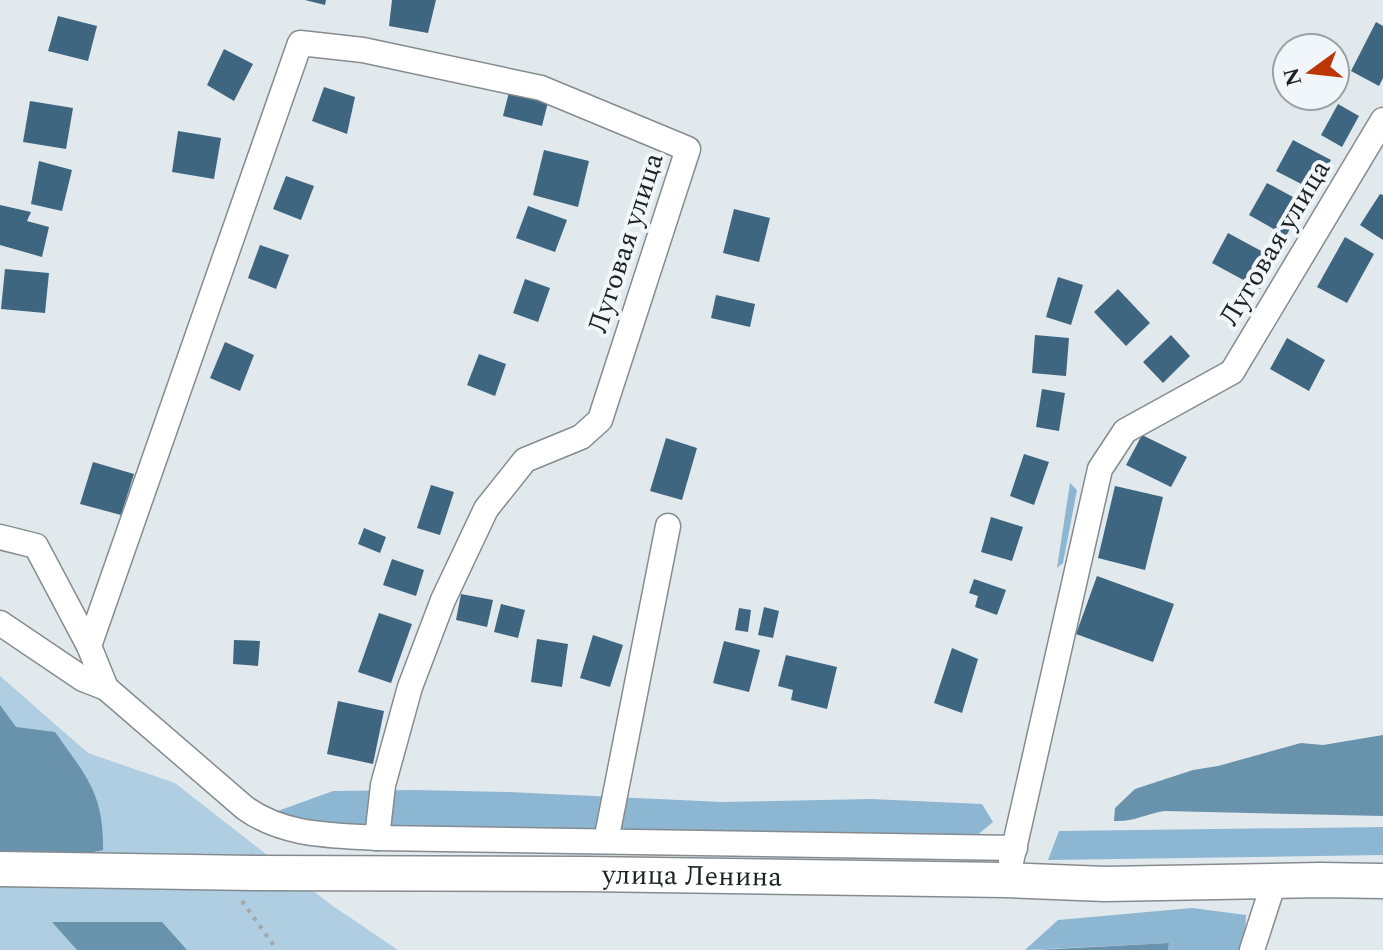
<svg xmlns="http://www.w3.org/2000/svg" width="1383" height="950" viewBox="0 0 1383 950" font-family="Spectral,serif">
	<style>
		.green { fill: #b0cee2 }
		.forest { fill: #8db6d3 }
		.water { fill: #6992ad }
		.building { fill: #3e6680 }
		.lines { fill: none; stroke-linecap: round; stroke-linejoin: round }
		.street-casing { stroke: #858b8f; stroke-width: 27 }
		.secondary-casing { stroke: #858b8f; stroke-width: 37 }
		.path { stroke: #a2a7aa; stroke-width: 4; stroke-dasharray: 4 6; stroke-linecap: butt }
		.street { stroke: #fff; stroke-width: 24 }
		.secondary { stroke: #fff; stroke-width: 34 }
		.secondary-bridge-casing { stroke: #858b8f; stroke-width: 37; stroke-linecap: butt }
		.secondary-bridge { stroke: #fff; stroke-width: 34 }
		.labels { text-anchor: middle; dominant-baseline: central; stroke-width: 8; stroke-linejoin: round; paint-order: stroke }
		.street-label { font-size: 28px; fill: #1f2123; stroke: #f0f6fa }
	</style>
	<rect width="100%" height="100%" fill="#e2e9ed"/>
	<!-- green -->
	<path class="green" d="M0 676 88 753 175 783 330 904 398 950H0Z"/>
	<!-- forest -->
	<g class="forest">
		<path d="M1070 483 1077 490 1063 563 1057 568Z"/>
		<path d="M414 790 506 792 722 802 871 799 982 804 993 822 969 842 491 833 320 823 275 812 333 791Z"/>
		<path d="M1383 827V855L1048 860 1059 831Z"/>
		<path d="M1192 908 1246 915 1244 950H1168L1169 943 1025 950 1058 920Z"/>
	</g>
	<!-- water -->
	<g class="water">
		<path d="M0 705 16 727 55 732C86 776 104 793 103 850 71 857 32 861 0 852Z"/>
		<path d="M1383 735V816L1164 811C1146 814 1133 822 1114 821L1115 808 1135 789 1193 770 1218 766 1301 743 1323 745Z"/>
		<path d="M52 922H162L187 950H77Z"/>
		<path d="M1169 943 1168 950H1035Z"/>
	</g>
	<!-- building -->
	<g class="building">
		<path d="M305 0H326L325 5Z"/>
		<path d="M392 0H436L428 33 389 26Z"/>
		<path d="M58 16 97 26 88 61 48 51Z"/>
		<path d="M1376 22 1383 26V78L1379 86 1351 71Z"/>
		<path d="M224 49 253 64 234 101 207 85Z"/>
		<path d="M324 87 355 97 347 134 312 121Z"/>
		<path d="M509 92 548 102 542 126 503 116Z"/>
		<path d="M30 101 73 108 66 149 23 142Z"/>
		<path d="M1338 104 1359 116 1342 147 1321 135Z"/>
		<path d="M178 131 221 138 214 179 172 172Z"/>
		<path d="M1293 140 1331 160 1315 191 1276 171Z"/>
		<path d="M544 150 589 161 578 207 533 195Z"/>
		<path d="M39 161 72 170 62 211 31 204Z"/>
		<path d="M286 176 314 186 301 220 273 209Z"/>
		<path d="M1267 183 1304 203 1286 236 1249 215Z"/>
		<path d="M1380 194 1383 195V240L1360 225Z"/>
		<path d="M0 205 31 212 27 221 49 227 42 257 0 245Z"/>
		<path d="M528 206 567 220 555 252 516 238Z"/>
		<path d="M734 209 770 218 759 262 723 253Z"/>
		<path d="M1228 233 1276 259 1260 289 1212 263Z"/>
		<path d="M1345 237 1374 254 1347 303 1317 287Z"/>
		<path d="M260 245 289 255 276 289 248 278Z"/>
		<path d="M5 269 49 273 45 313 1 309Z"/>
		<path d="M1058 277 1083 285 1071 325 1046 317Z"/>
		<path d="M525 279 550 288 538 322 513 313Z"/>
		<path d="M1118 289 1150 323 1126 346 1094 312Z"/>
		<path d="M716 295 755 304 750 327 711 318Z"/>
		<path d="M1035 335 1069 338 1066 376 1032 373Z"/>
		<path d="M1171 335 1190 356 1163 383 1143 362Z"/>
		<path d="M1287 338 1325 360 1309 391 1270 369Z"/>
		<path d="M225 342 254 355 240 391 210 378Z"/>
		<path d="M479 354 506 364 495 396 467 385Z"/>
		<path d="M1042 389 1065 393 1059 431 1036 427Z"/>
		<path d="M1142 435 1187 457 1171 487 1126 465Z"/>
		<path d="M666 438 697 448 682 500 650 491Z"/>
		<path d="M1024 454 1049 462 1034 505 1010 496Z"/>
		<path d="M93 462 134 474 121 515 80 504Z"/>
		<path d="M431 485 454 492 440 535 417 528Z"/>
		<path d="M1115 486 1163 497 1145 570 1098 558Z"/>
		<path d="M991 517 1023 527 1012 561 981 552Z"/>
		<path d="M364 528 386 537 380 553 358 544Z"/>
		<path d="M392 559 424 570 416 596 383 585Z"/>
		<path d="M1097 576 1174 604 1153 662 1076 634Z"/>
		<path d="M974 579 1006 590 997 615 975 607 978 596 969 593Z"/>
		<path d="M461 594 493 600 487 627 456 620Z"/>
		<path d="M501 604 525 610 518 638 494 632Z"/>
		<path d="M764 607 779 611 773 638 758 635Z"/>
		<path d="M739 608 751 610 748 632 735 630Z"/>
		<path d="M379 613 412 624 391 683 358 672Z"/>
		<path d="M593 635 623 645 610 687 580 678Z"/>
		<path d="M537 639 568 644 562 687 531 682Z"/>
		<path d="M234 640 260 641 258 666 233 664Z"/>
		<path d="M724 641 760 650 749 692 713 683Z"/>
		<path d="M952 648 978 659 962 713 934 703Z"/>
		<path d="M786 655 837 667 827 709 791 700 793 690 778 686Z"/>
		<path d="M338 701 384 711 373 764 327 754Z"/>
	</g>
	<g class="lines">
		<!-- street casing -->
		<g class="street-casing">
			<g id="street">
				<path d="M0 537 36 546 89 646 106 688 245 808C284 836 330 835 377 838L1015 848"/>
				<path d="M0 623 83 679 106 688"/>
				<path d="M89 646 300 43 363 50 541 88 688 149 600 420 581 437 525 460 486 509 443 600 410 687 383 785 377 838"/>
				<path d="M606 841 668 526"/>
				<path d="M1011 862 1100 469 1125 431 1232 372 1383 120"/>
				<path d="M1252 950 1274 882"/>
			</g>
		</g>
		<!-- secondary casing -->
		<g class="secondary-casing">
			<g id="secondary">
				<path id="s1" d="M254 873 586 874 1006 880 1105 884 1320 880 1383 881"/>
			</g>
		</g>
		<!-- path -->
		<path class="path" d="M242 901 277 950"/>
		<!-- street -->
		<use href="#street" class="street"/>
		<!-- secondary -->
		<use href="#secondary" class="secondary"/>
		<!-- secondary-bridge casing -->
		<g class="secondary-bridge-casing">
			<path id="secondary-bridge" d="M0 869 254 873"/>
		</g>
		<!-- secondary-bridge -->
		<use href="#secondary-bridge" class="secondary-bridge"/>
	</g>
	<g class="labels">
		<!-- street labels -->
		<g class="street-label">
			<text transform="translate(626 243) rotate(-72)">Луговая улица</text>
			<text transform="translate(1275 243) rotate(-59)">Луговая улица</text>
			<text stroke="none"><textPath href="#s1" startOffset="438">улица Ленина</textPath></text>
		</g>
	</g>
	<!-- north arrow -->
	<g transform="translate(1311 72) rotate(255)"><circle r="38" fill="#f0f6fa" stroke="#9ca1a4" stroke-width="2"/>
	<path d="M0-6L14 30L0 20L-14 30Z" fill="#be3505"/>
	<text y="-12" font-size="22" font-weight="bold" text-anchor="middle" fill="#1f2123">N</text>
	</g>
</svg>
